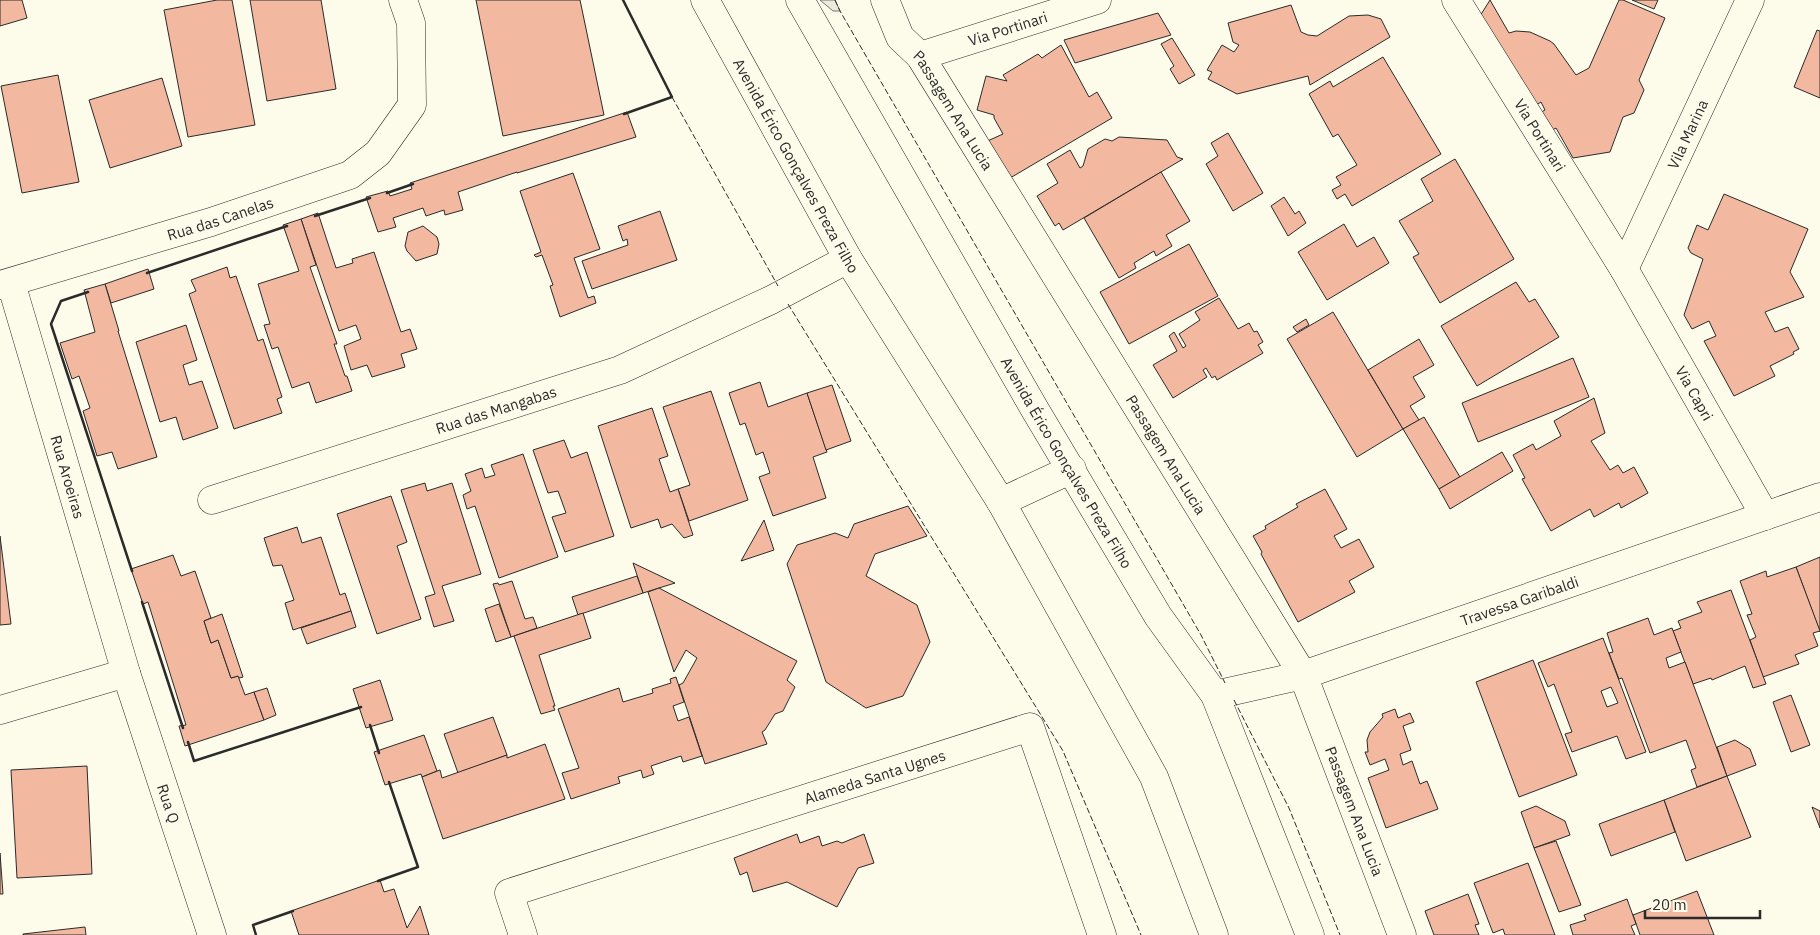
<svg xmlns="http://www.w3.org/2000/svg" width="1820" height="935" viewBox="0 0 1820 935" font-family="'IBM Plex Sans',sans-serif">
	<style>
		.green { fill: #ecebdb; stroke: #74746e }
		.building { fill: #f2b8a0; stroke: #2b2b2b; fill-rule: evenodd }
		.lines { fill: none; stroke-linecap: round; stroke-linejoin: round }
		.street-casing { stroke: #2b2b2b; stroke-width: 29 }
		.primary-casing { stroke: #2b2b2b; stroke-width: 29 }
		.street { stroke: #fdfbea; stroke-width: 28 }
		.primary { stroke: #fdfbea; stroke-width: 28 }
		.fence { stroke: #2b2b2b; stroke-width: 1; stroke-dasharray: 6 2.5; stroke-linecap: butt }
		.wall { stroke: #2b2b2b; stroke-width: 2.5 }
		.labels { text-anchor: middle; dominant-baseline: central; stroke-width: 4; stroke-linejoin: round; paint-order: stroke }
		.street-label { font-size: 15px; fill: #2b2b2b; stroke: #fdfbea }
	</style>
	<rect width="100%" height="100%" fill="#fdfbea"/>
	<!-- green -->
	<path class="green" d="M820 0H835L840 11H833Z"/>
	<!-- building -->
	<g class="building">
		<path d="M0 0H22L27 18 0 26Z"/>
		<path d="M217 0H232L255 125 188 137 164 10Z"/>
		<path d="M250 0H321L336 89 267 101Z"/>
		<path d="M476 0H580L604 115 503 136Z"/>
		<path d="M1490 0 1509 33 1516 31 1530 32 1550 41 1554 44 1576 75 1589 68 1619 0H1623L1665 18 1639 80 1644 90 1634 113 1623 117 1610 152 1573 158 1556 128 1549 132 1538 114 1545 110 1541 102 1533 107 1480 16Z"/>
		<path d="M1632 0H1658L1654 9Z"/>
		<path d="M1291 5 1301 32 1308 35 1317 36 1349 16 1368 15 1381 19 1390 37 1310 85 1308 76 1237 94 1208 79 1212 72 1207 70 1222 45 1234 52 1239 45 1233 42 1228 23Z"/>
		<path d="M1158 13 1171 35 1075 63 1064 40Z"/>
		<path d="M1817 30 1820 31V98L1794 87Z"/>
		<path d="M1172 38 1195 75 1179 84 1170 69 1174 66 1161 44Z"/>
		<path d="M1061 45 1089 97 1097 92 1112 118 1005 181 983 143 1003 134 994 118V115L977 110 986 76 1007 81 1003 75 1038 54 1042 58Z"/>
		<path d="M1383 57 1441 154 1352 206 1345 194 1337 199 1332 190 1341 185 1336 177 1357 165 1338 134 1333 137 1309 94 1330 81 1333 87Z"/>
		<path d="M58 75 79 182 22 193 1 86Z"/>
		<path d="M162 78 182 146 110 168 89 100Z"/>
		<path d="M627 112 636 137 517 173V172L458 192 463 210 445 215 444 210 426 216 423 208 393 218 396 227 378 232 366 197 388 191 390 196 412 189 410 183Z"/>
		<path d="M1228 133 1263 193 1233 211 1206 164 1218 156 1211 143Z"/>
		<path d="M1119 137 1167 140 1177 157 1183 159 1063 230 1059 223 1055 226 1037 196 1058 183 1047 164 1070 150 1080 168 1083 166 1088 149 1105 139 1112 141Z"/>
		<path d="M1455 159 1514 259 1440 303 1413 257 1419 254 1399 221 1433 201 1421 179Z"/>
		<path d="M1161 172 1190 221 1166 235 1172 246 1156 256 1154 251 1134 263 1136 268 1119 278 1084 218Z"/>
		<path d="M573 173 600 249 574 258 588 298 594 296 596 303 560 317 550 286 553 285 542 255 536 257 534 255 541 252 520 191Z"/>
		<path d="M1724 194 1808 229 1790 272 1804 297 1765 312 1775 332 1788 327 1799 349 1793 352 1794 354 1770 366 1775 376 1734 396 1704 341 1716 336 1709 321 1692 329 1684 315 1703 259 1691 253 1688 248 1697 225 1708 230Z"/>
		<path d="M1284 197 1295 214 1299 211 1306 223 1288 236 1271 206Z"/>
		<path d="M660 211 677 260 592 289 582 261 628 245 627 239 623 241 618 226Z"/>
		<path d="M318 213 336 268 353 263 352 259 374 252 401 332 410 329 417 349 401 354 405 367 372 377 367 365 351 370 344 346 361 339 356 325 339 331 301 219Z"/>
		<path d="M301 219 316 265 310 267 337 344H334L345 376H347L352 391 316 403 309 382 292 388 278 347 272 349 264 325 270 324 258 284 299 271 283 225Z"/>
		<path d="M1344 224 1357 247 1374 237 1389 263 1327 300 1298 252Z"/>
		<path d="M423 226 437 237 439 244 437 254 416 261 407 251 405 246 408 232Z"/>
		<path d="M1189 244 1218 296 1129 344 1100 292Z"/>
		<path d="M227 267 230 278 236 276 258 341 263 339 282 397 277 399 282 413 234 429 189 294 196 291 191 280Z"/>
		<path d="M148 269 154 289 111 303 105 284Z"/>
		<path d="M1516 282 1529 302 1535 299 1559 337 1477 386 1441 326Z"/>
		<path d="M105 284 119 331H118L157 457 118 469 112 452 97 456 83 411 90 408 79 376 72 379 60 343 95 332 84 290Z"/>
		<path d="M1219 298 1238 329 1249 323 1254 332 1257 331 1263 342 1258 345 1263 353 1217 380 1215 376 1212 378 1206 368 1203 370 1207 377 1173 398 1153 365 1177 351 1169 336 1174 332 1183 348 1186 346 1179 334 1200 320 1195 312Z"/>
		<path d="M1333 312 1403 429 1357 457 1287 339Z"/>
		<path d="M1306 319 1309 325 1297 332 1293 327Z"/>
		<path d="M186 325 197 360 183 365 189 385 202 381 218 428 183 440 176 417 160 422 136 342Z"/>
		<path d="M1419 339 1434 365 1413 377 1425 397 1410 406 1419 420 1403 429 1368 370Z"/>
		<path d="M1573 358 1589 397 1478 442 1462 403Z"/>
		<path d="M760 382 768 407 807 393 827 452 813 457 826 498 773 516 759 477 770 473 763 452 756 455 745 423 740 425 729 393Z"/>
		<path d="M832 385 851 441 826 450 807 393Z"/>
		<path d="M711 391 748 500 689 521 678 489 690 485 663 407Z"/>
		<path d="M1594 398 1605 433 1591 441 1610 470 1618 465 1623 473 1634 467 1648 493 1621 508 1619 503 1594 517 1590 509 1551 531 1522 479 1525 478 1513 455 1533 444 1536 450 1561 436 1554 421Z"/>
		<path d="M652 408 668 456 659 459 670 492 678 489 693 535 684 538 672 524 661 528 658 519 631 528 598 426Z"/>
		<path d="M1424 417 1460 477 1439 489 1403 429Z"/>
		<path d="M564 440 571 458 587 452 614 536 565 552 552 517 566 513 558 491 548 493 533 450Z"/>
		<path d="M1502 452 1513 471 1450 509 1439 489Z"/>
		<path d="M523 454 558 557 499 578 475 506 467 509 463 495 471 491 465 474 482 468 485 478 495 475 491 465Z"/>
		<path d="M425 483 427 491 452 483 481 574 442 586 454 621 434 627 425 597 435 594 401 490Z"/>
		<path d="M1325 489 1347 529 1334 536 1341 548 1359 539 1374 567 1349 581 1355 592 1298 622 1261 554 1262 552 1253 536 1266 529 1265 526 1298 507 1296 504Z"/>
		<path d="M391 496 407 542 397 546 421 619 377 634 337 514Z"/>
		<path d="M908 506 927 536 875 554 866 576 917 605 930 642 903 696 866 708 826 682 787 564 797 545 835 533 848 538 854 524Z"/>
		<path d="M764 520 774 550 741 561Z"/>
		<path d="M297 527 302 543 321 537 340 595 345 593 351 611 293 630 285 603 294 600 282 565 273 566 264 538Z"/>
		<path d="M0 536 11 624 0 625Z"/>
		<path d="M173 555 181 576 195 571 211 618 204 621 211 643 218 640 231 678 238 676 245 695 254 692 264 720 185 746 179 726 186 725 148 602 143 604 131 569Z"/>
		<path d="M1820 557V632L1796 567Z"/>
		<path d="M633 563 675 583 643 593Z"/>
		<path d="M1796 567 1820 631 1813 633 1818 646 1795 655 1799 664 1763 677 1750 640 1756 637 1747 615 1752 614 1740 581 1766 571 1767 577Z"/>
		<path d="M637 576 643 593 578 615 572 597Z"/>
		<path d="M512 581 525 619 533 617 537 628 511 637 493 584 498 583 499 585Z"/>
		<path d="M659 588 797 661 787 680 795 687 783 711 775 714 765 730 762 732 767 744 705 764 679 685 683 683 697 658 686 650 674 672 648 592Z"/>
		<path d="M1731 590 1766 684 1753 688 1745 666 1712 680 1711 678 1693 684 1673 631 1681 628 1678 621 1702 612 1697 602Z"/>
		<path d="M499 604 511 637 496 642 485 609Z"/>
		<path d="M351 611 356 627 307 644 301 628Z"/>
		<path d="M583 613 591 638 539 655 555 706H553L555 710 541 714 514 636Z"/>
		<path d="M222 614 243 677 239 678 238 676 231 678 218 640 211 643 204 621Z"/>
		<path d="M1648 618 1654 635 1672 628 1681 652 1666 658 1669 668 1685 662 1727 776 1697 787 1691 770 1696 768 1686 740 1650 753 1622 678 1619 679 1609 653 1613 652 1607 633Z"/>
		<path d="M1603 638 1646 752 1626 759 1617 736 1572 752 1565 734 1572 732 1554 684 1548 687 1538 663ZM1611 687 1618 703 1607 707 1601 691Z"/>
		<path d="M1533 660 1577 775 1519 797 1476 682Z"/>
		<path d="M676 677 684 702 673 706 678 721 689 717 702 756 683 762 681 756 651 766 654 774 643 778 641 770 618 777 620 783 571 799 562 773 579 768 558 709 619 688 623 702 653 693 652 689 671 683 670 679Z"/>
		<path d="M380 680 393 720 366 728 353 689Z"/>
		<path d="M267 688 276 715 264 720 254 692Z"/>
		<path d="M1791 695 1810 745 1791 752 1773 702Z"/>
		<path d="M1395 709 1398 718 1410 713 1414 722 1403 726 1411 750 1400 754 1403 765 1412 761 1420 784 1427 781 1438 809 1386 828 1368 778 1389 770 1385 759 1370 765 1365 752H1368L1367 740 1370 732 1383 717 1382 714Z"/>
		<path d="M493 717 507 755 458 773 444 734Z"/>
		<path d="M424 735 437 771 422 777 421 774 385 785 374 752Z"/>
		<path d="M1735 740 1750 749 1756 765 1727 776 1717 747Z"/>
		<path d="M545 744 565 799 443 839 422 777 440 770 442 778 507 755V758Z"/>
		<path d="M87 766 92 874 17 878 11 770Z"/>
		<path d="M1727 776 1751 837 1686 861 1664 800Z"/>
		<path d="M1664 800 1675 832 1611 856 1599 824Z"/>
		<path d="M1536 806 1565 821 1570 835 1534 848 1521 812Z"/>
		<path d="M1812 807 1820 811V828Z"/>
		<path d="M797 834 800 843 819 836 822 846 837 841 842 843 864 834 874 863 858 868 837 907 787 882 753 892 747 872 740 875 734 858Z"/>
		<path d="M1556 841 1581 905 1559 912 1534 848Z"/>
		<path d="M0 853 3 894H0Z"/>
		<path d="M1528 863 1555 935H1505L1503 929 1493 933 1474 883Z"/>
		<path d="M380 880 384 892 394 889 407 928 420 906 429 935H299L291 911Z"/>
		<path d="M1697 891 1714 935H1640L1633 915Z"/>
		<path d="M1468 894 1479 924 1475 925 1479 935H1434L1425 911Z"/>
		<path d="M1627 899 1636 924 1631 926 1635 935H1573L1570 925 1586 920 1584 915Z"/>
		<path d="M85 927 86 935H23V934Z"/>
	</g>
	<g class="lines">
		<!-- street casing -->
		<g class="street-casing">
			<g id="street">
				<path id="s1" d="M885 0 900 37 920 56 1303 675 1402 935"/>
				<path id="s2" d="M1456 0 1624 269 1765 516"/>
				<path id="s3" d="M920 56 1097 0"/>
				<path id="s4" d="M1624 269 1750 0"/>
				<path id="s5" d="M11 283 126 673 212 935"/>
				<path id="s6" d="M0 285 211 222 350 175 378 153 412 105 411 23 403 0"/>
				<path id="s7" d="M212 500 620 370 771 300 848 259"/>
				<path id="s8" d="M1215 695 1303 675 1820 497"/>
				<path d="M0 710 126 673"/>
				<path id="s9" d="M523 935 509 893 1030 727 1102 935"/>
			</g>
		</g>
		<!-- primary casing -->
		<g class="primary-casing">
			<g id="primary">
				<path id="s10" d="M705 0 848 259 1001 502 1154 777 1214 935"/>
				<path id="s11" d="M800 0 1034 408 1158 616 1215 695 1310 935"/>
				<path d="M1001 502 1072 469"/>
			</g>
		</g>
		<!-- street -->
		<use href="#street" class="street"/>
		<!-- primary -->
		<use href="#primary" class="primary"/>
		<!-- fence -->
		<g class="fence">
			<path d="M835 0 840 11 1201 635 1225 683"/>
			<path d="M672 97 778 286"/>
			<path d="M788 304 1063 751 1141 935"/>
			<path d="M1234 700 1289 808 1340 935"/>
		</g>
		<!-- wall -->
		<g class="wall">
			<path d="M623 0 672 97 624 114"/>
			<path d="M387 193 413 184"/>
			<path d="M315 216 370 198"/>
			<path d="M147 273 287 226"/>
			<path d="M88 292 61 301 51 324 132 571"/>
			<path d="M142 602 183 728"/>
			<path d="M370 725 379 753"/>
			<path d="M188 742 194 761 361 707"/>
			<path d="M378 881 418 867 389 782"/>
			<path d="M256 935 253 925 293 911"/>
		</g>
	</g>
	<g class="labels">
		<!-- street labels -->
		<g class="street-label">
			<text stroke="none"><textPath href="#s3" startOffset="92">Via Portinari</textPath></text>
			<text stroke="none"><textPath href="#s1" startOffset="131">Passagem Ana Lucia</textPath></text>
			<text stroke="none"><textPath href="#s2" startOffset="159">Via Portinari</textPath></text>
			<text stroke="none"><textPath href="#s4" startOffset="149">Vila Marina</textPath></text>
			<text stroke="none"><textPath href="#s10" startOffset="189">Avenida Érico Gonçalves Preza Filho</textPath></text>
			<text stroke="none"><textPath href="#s6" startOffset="230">Rua das Canelas</textPath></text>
			<text stroke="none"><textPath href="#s2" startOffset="460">Via Capri</textPath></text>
			<text stroke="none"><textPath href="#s7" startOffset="298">Rua das Mangabas</textPath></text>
			<text stroke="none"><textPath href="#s1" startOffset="536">Passagem Ana Lucia</textPath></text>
			<text stroke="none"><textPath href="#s11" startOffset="534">Avenida Érico Gonçalves Preza Filho</textPath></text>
			<text stroke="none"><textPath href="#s5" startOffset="202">Rua Aroeiras</textPath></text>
			<text stroke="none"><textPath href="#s8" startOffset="319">Travessa Garibaldi</textPath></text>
			<text stroke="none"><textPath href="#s9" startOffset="428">Alameda Santa Ugnes</textPath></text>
			<text stroke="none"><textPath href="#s5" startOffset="544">Rua Q</textPath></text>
			<text stroke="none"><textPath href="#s1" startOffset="941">Passagem Ana Lucia</textPath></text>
		</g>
	</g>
	<!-- scale -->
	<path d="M1645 910v8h115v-8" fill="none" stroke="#2b2b2b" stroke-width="2.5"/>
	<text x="1652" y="910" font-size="15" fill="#2b2b2b" stroke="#fdfbea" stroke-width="4" paint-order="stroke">20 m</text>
</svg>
